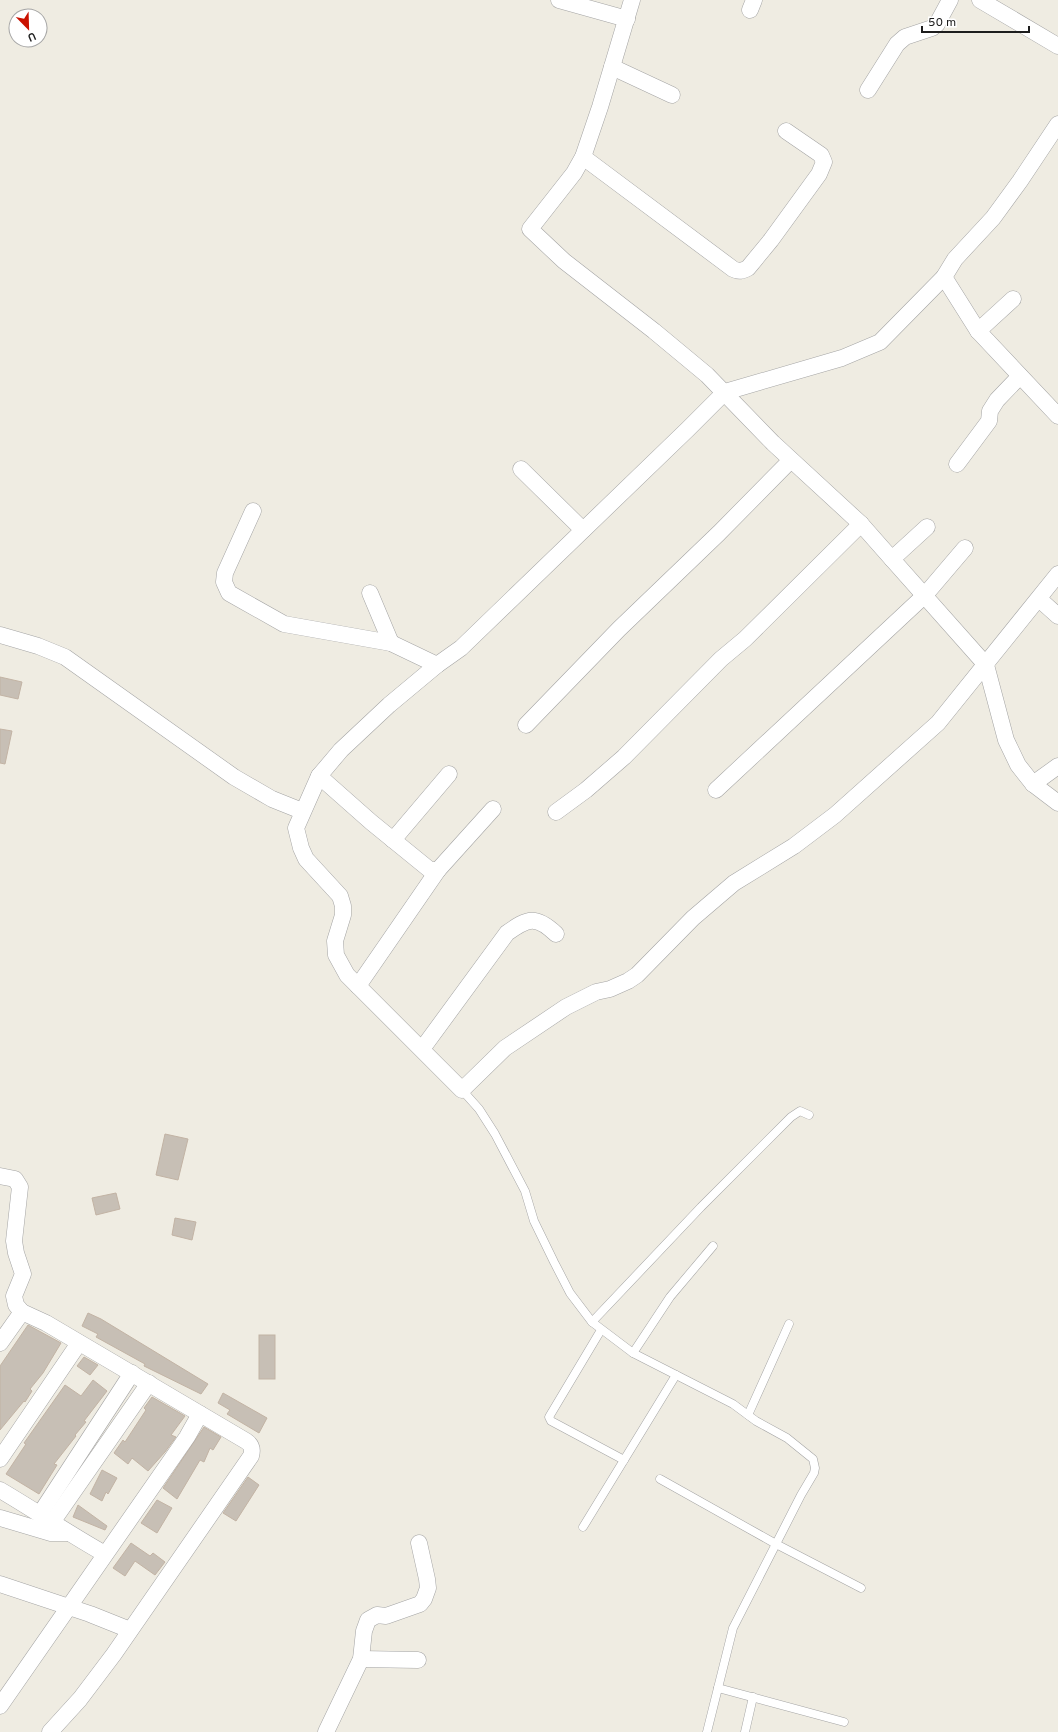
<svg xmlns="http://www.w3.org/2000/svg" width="1058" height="1732" viewBox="0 0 1058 1732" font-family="Overpass,sans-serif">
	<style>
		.building { fill: #c7bfb5; stroke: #c2b3a4 }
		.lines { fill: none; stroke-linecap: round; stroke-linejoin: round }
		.service-casing { stroke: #a4a4a4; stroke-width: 9 }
		.minor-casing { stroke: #a4a4a4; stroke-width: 17 }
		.service { stroke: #fff; stroke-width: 8 }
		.minor { stroke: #fff; stroke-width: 16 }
	</style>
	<rect width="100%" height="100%" fill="#efece2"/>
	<!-- building -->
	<g class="building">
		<path d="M0 677 22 682 18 699 0 695Z"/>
		<path d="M0 729 12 731 5 764 0 763Z"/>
		<path d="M165 1134 188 1139 178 1180 156 1175Z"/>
		<path d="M116 1193 120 1209 96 1215 92 1198Z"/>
		<path d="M175 1218 196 1222 192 1240 172 1235Z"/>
		<path d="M88 1313 101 1319 208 1384 201 1394 144 1366 145 1364 96 1337 98 1334 82 1326Z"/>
		<path d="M28 1325 61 1343 43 1373 30 1389 32 1391 25 1402 24 1401 0 1430V1366Z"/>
		<rect x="259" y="1335" width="16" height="44"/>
		<path d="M84 1357 98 1365 90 1375 77 1366Z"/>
		<path d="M93 1380 107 1391 84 1421 86 1422 75 1435 76 1436 54 1464 57 1465 39 1494 6 1474 26 1444 24 1443 65 1385 81 1396Z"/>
		<path d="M223 1393 267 1418 259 1433 227 1414 230 1410 218 1403Z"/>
		<path d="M152 1397 185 1416 171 1435 176 1437 165 1452 148 1471 132 1458 128 1464 114 1453 123 1440 125 1442 146 1410 144 1408Z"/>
		<path d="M204 1427 221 1437 213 1450 210 1448 204 1462 200 1460 177 1499 163 1488Z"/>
		<path d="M102 1470 117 1478 108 1494 106 1492 102 1501 90 1494Z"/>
		<path d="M248 1477 259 1485 236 1521 223 1513Z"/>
		<path d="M157 1500 172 1508 157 1533 141 1523Z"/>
		<path d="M78 1505 107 1526 105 1530 73 1517Z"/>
		<path d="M131 1543 150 1556 153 1553 165 1562 155 1575 135 1561 125 1576 113 1568Z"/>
	</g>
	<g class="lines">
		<!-- service casing -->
		<g class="service-casing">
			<g id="service">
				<path d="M462 1090 479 1109 495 1134 525 1191 534 1221 554 1262 570 1293 592 1322 633 1353 733 1404 756 1421 787 1438 813 1459 815 1468 814 1473 801 1495 733 1628 707 1732"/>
				<path d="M592 1322 701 1207 791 1117 800 1111 809 1115"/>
				<path d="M601 1330 549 1417 551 1421 624 1460"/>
				<path d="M633 1353 670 1297 713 1246"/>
				<path d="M748 1415 789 1324"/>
				<path d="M660 1479 776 1544 861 1588"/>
				<path d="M583 1527 676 1375"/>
				<path d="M718 1688 844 1722"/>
				<path d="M745 1732 753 1697"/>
			</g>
		</g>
		<!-- minor casing -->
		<g class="minor-casing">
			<g id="minor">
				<path d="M559 0 627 19"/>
				<path d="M632 0 600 107 583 157 574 173 530 229 564 261 654 331 707 375 773 443 861 524 883 549 986 665 1006 740 1018 765 1033 784 1058 803"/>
				<path d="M980 0 1058 46"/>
				<path d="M750 10 754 0"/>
				<path d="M612 67 672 95"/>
				<path d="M868 90 897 44 905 37 932 28 937 24 950 0"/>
				<path d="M1058 124 1020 181 993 218 955 259 944 277 880 342 842 358 725 392 688 429 461 648 437 665 389 705 341 750 319 776 296 828 301 848 306 859 340 896 343 906V915L335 941 336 955 347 975 462 1090 505 1048 566 1007 596 992 610 989 628 981 637 975 693 918 734 883 794 846 835 815 938 723 1058 574"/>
				<path d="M583 157 733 269C739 272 742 271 748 268L771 240 819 174 824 162 821 155 786 131"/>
				<path d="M944 277 978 331 1058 416"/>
				<path d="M978 331 1013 299"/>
				<path d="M957 464 989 421 990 411 997 400 1020 376"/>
				<path d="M521 469 583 530"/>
				<path d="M253 511 225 573 224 582 229 593 284 624 391 643 437 665"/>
				<path d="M892 559 927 527"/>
				<path d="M370 593 391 643"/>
				<path d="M1039 599 1058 616"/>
				<path d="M0 635 38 646 65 657 234 777 272 799 302 811"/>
				<path d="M526 725 619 629 719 533 791 460"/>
				<path d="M319 776 371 822 430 870H438L493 809"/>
				<path d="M1033 784 1058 766"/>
				<path d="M716 790 925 595 965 548"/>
				<path d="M556 812 586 790 624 757 721 659 745 639 861 524"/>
				<path d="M393 840 449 774"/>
				<path d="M358 986 438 870"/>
				<path d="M422 1049 507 933C528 918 536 915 556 934"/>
				<path d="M0 1176 15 1179 20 1187 14 1241 16 1253 23 1274 14 1296 16 1305 22 1312"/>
				<path d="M0 1343 22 1312 46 1323 246 1441C252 1445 253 1449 251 1456L114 1654 80 1699 50 1732"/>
				<path d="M0 1459 79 1343"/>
				<path d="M0 1490C36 1511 69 1534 105 1554"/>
				<path d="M40 1514 132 1373"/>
				<path d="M0 1518 51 1533H68"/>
				<path d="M53 1521 149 1383"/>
				<path d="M0 1584 90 1614 130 1630"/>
				<path d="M361 1659 418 1660"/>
				<path d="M0 1706 187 1437 200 1414"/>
				<path d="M326 1732 361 1659 364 1631 368 1620 377 1615 386 1616 420 1604 424 1599 428 1588 427 1579 419 1543"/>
			</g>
		</g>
		<!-- service -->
		<use href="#service" class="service"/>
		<!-- minor -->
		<use href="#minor" class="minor"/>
	</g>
	<!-- north arrow -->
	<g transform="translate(28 28) rotate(157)"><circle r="19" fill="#ffffff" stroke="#a5a5a5"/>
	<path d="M0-3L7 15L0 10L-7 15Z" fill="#ca1100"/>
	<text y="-6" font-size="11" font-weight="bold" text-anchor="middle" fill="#1d1d1d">U</text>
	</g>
	<!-- scale -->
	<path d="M922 26v6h107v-6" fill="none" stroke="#1d1d1d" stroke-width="2"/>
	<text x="928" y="26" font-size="12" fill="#1d1d1d" stroke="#ffffff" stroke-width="3" paint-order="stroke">50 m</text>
</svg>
